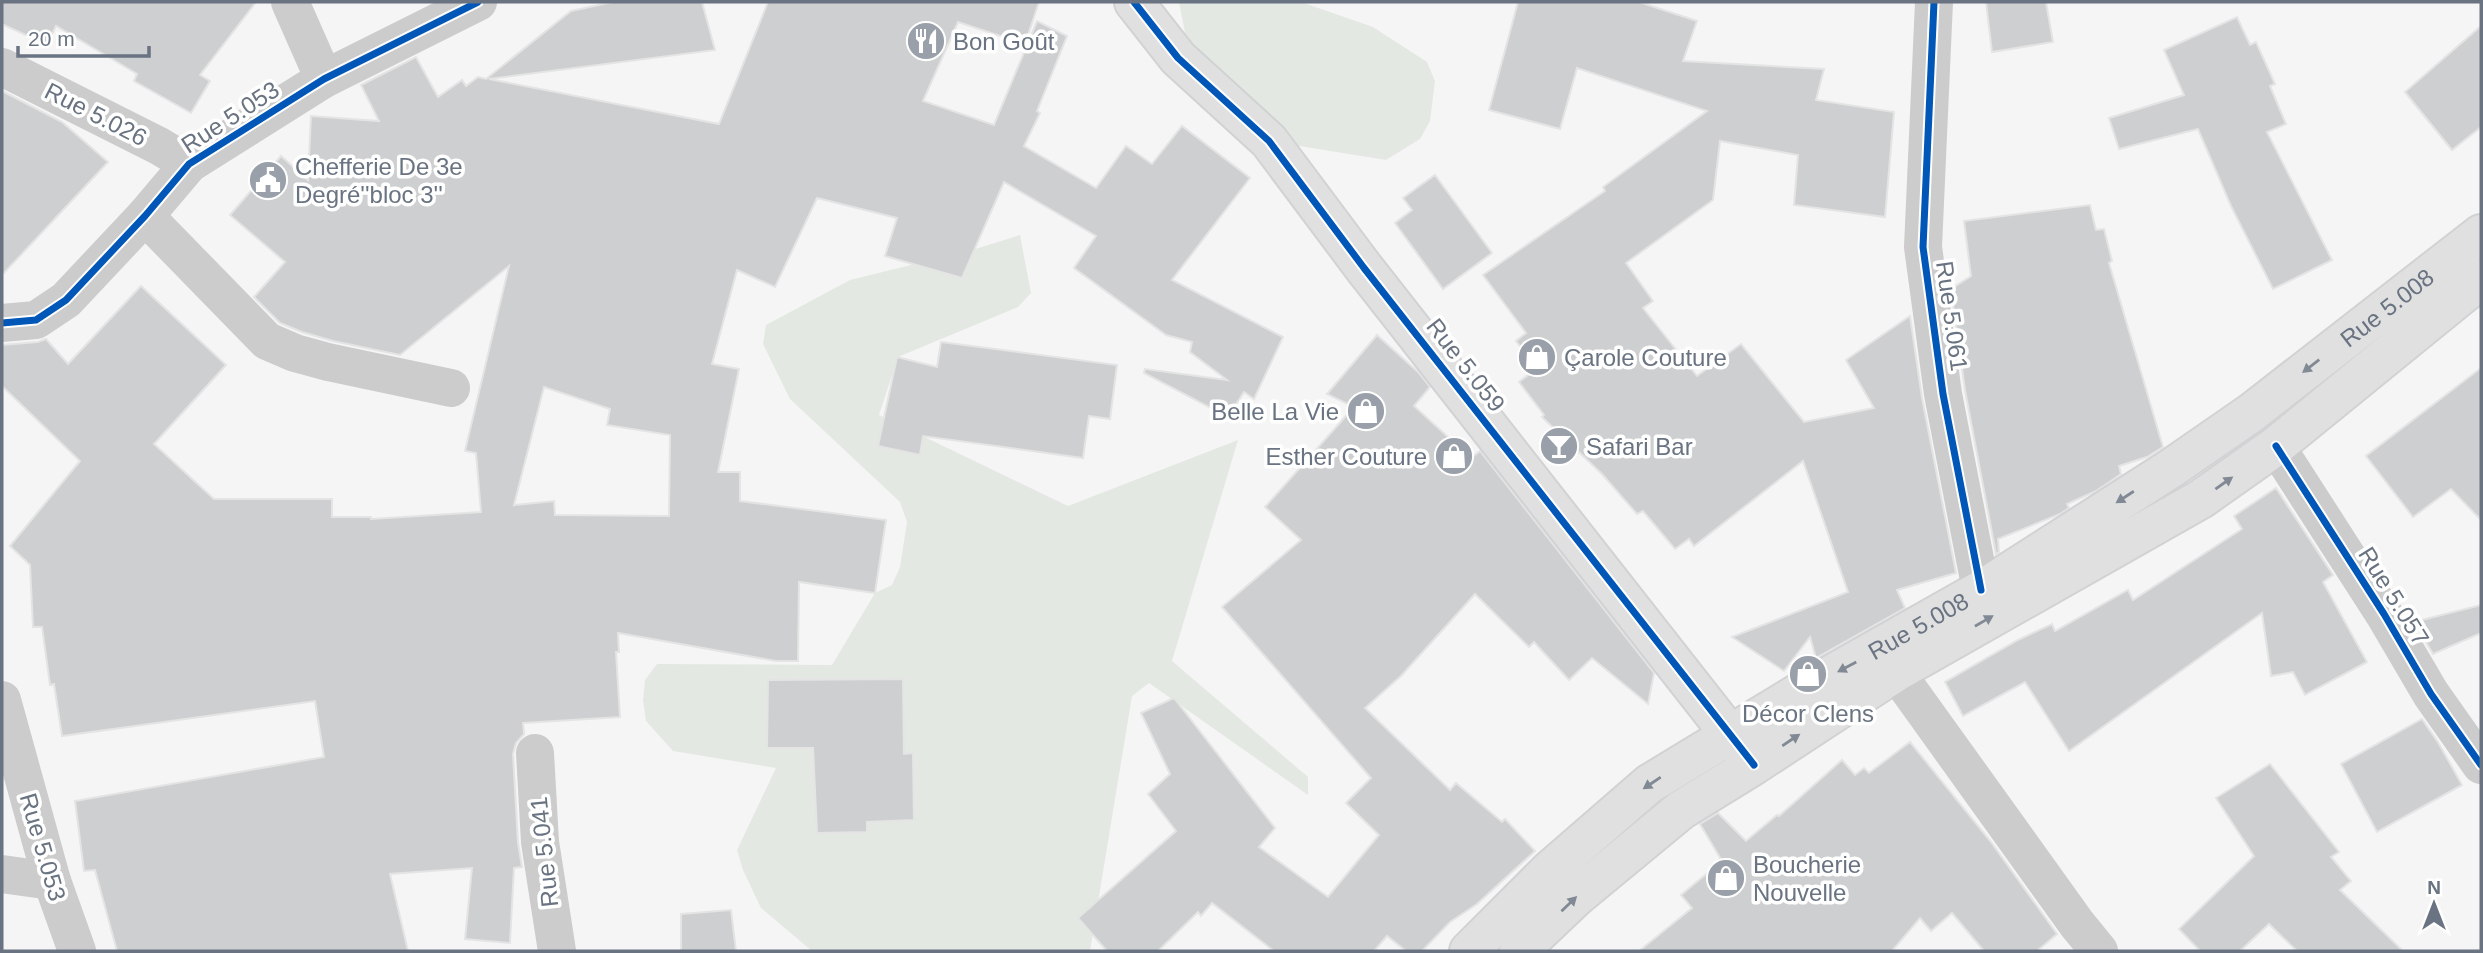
<svg xmlns="http://www.w3.org/2000/svg" width="2483" height="953" viewBox="0 0 2483 953" font-family="Helvetica,sans-serif">
	<style>
		.green { fill: #e4e8e3 }
		.building { fill: #cecfd0; stroke: #e4e4e4; stroke-width: 2; fill-rule: evenodd }
		.lines { fill: none; stroke-linecap: round; stroke-linejoin: round }
		.secondary-casing { stroke: #d1d2d3; stroke-width: 42 }
		.street { stroke: #cccccd; stroke-width: 38 }
		.secondary { stroke: #e0e0e1; stroke-width: 38 }
		.cycleway-casing { stroke: #fff; stroke-width: 11 }
		.cycleway { stroke: #0057b8; stroke-width: 7 }
		.oneway { fill: #818994 }
		.labels { text-anchor: middle; dominant-baseline: central; stroke-width: 7; stroke-linejoin: round; paint-order: stroke }
		.poi-label { font-size: 24px; fill: #697381; stroke: #fff; text-anchor: start }
		.street-label { font-size: 24px; fill: #697381; stroke: #fff }
	</style>
	<rect width="100%" height="100%" fill="#f5f5f5"/>
	<!-- green -->
	<g class="green">
		<path d="M1179 2H1301L1373 27 1427 62 1435 81 1430 121 1420 139 1386 160 1269 141 1212 87 1185 33Z"/>
		<path d="M1020 235 1031 293 1018 307 898 357 879 415 1068 506 1238 440 1172 661 1308 777V795L1149 683 1132 696 1090 951H812L761 908 743 870 737 850 776 768 673 751 646 721 643 700 645 680 657 664 832 665 875 593 892 585 900 567 907 522 900 502 790 399 763 344 766 325 850 280 972 250Z"/>
	</g>
	<!-- building -->
	<g class="building">
		<path d="M2 2H256L200 75 210 81 191 113 134 81 137 74 56 26 47 45 2 24Z"/>
		<path d="M613 2H702L715 50 489 79 719 124 768 2H1039L1025 44 958 22 923 101 994 125 1037 21 1067 36 1037 111 1040 113 1024 146 1096 188 1126 146 1152 164 1182 126 1250 178 1172 280 1283 337 1254 399 1244 392 1228 417 1144 373 1145 369 1227 380 1190 352 1192 342 1166 335 1074 268 1096 236 1004 182 962 278 885 256 897 218 817 198 775 287 737 270 712 364 739 369 718 472H740V501L886 520 875 593 799 582 798 661H776L618 633 619 652H616L620 717 523 723 524 734 516 743 513 754 518 843 522 867 514 868 510 943 465 939 472 868 390 874 408 951H117L95 870 84 871 75 801 324 757 315 701 62 736 54 684 50 685 42 627H33L30 565 10 546 80 461 2 386V345L38 342 46 339 68 364 141 286 226 365 154 444 214 499H332V517H371V519L481 512 476 453 465 451 509 266 400 355 333 341 302 332 280 323 254 297 285 262 230 215 281 156 308 180 311 116 379 121 361 85 416 57 438 97 462 80 466 86 478 77 486 79 571 11ZM544 387 610 409 607 425 670 435 669 516 555 515 554 501 514 505Z"/>
		<path d="M1518 2H1639L1697 21 1683 61 1824 69 1816 100 1894 112 1885 217 1794 205 1798 155 1720 141 1713 200 1626 263 1653 301 1643 308 1697 376 1741 344 1804 422 1874 408 1846 360 1910 316 1922 398 1956 573 1897 590 1905 608 1816 658 1810 637 1784 671 1732 637 1848 592 1803 461 1694 546 1689 539 1675 549 1643 511 1637 514 1602 474 1542 417 1544 415 1519 382 1537 368 1516 341 1526 333 1483 275 1605 191 1603 187 1707 111 1577 68 1560 129 1489 110Z"/>
		<path d="M1986 2H2046L2053 42 1992 52Z"/>
		<path d="M2237 17 2250 45 2256 42 2275 84 2270 86 2286 124 2267 132 2332 260 2273 289 2231 206 2198 129 2119 149 2109 118 2184 95 2164 50Z"/>
		<path d="M2481 26V127L2452 150 2405 92Z"/>
		<path d="M2 91 62 122 108 162 2 275Z"/>
		<path d="M1435 175 1492 253 1443 289 1395 223 1412 210 1403 198Z"/>
		<path d="M2090 205 2096 230 2104 229 2112 261 2109 263 2163 447 2147 457 2119 466 2121 474 2096 491 2067 504 2069 508 2060 514 1998 539 1999 552 1996 554 1965 390 1951 289 1971 276 1964 221Z"/>
		<path d="M1377 335 1418 372 1430 387 1414 406 1471 458 1480 451 1654 673 1648 704 1592 658 1569 680 1534 642 1529 647 1475 594 1401 676 1365 708 1450 790 1456 783 1502 822 1505 819 1535 851 1477 904 1450 922 1422 951H1406L1387 936 1374 951H1274L1212 903 1201 916 1198 912 1158 951H1107L1078 918 1176 831 1148 794 1170 774 1141 713 1174 698 1275 828 1259 847 1328 897 1379 835 1346 803 1371 778 1222 607 1301 540 1265 507 1354 407 1327 394Z"/>
		<path d="M941 342 1117 365 1110 419 1089 416 1083 458 923 436 920 455 878 446 897 357 937 367Z"/>
		<path d="M2481 368V520L2451 489 2413 517 2366 456Z"/>
		<path d="M2276 488 2333 575 2323 582 2367 662 2305 695 2293 672 2271 676 2262 613 2069 751 2025 682 1963 716 1945 682 2018 640 2052 624 2055 631 2128 590 2133 600 2242 529 2234 516Z"/>
		<path d="M2481 605V633L2433 654 2414 622Z"/>
		<path d="M903 679 904 754 913 753 914 820 867 822V832L817 833 813 748H767L768 680Z"/>
		<path d="M2422 719 2439 744 2462 785 2377 832 2341 764Z"/>
		<path d="M1910 742 1991 842 2057 934 2037 951H1984L1952 913 1931 931 1920 918 1892 951H1639L1692 908 1681 895 1722 861 1700 824 1718 813 1746 841 1777 815 1779 816 1842 760 1855 775 1864 768 1869 773Z"/>
		<path d="M2270 764 2339 852 2331 857 2351 881 2340 890 2403 951H2297L2269 924 2240 951H2200L2179 929 2254 856 2216 798Z"/>
		<path d="M731 910 736 951H681V914Z"/>
	</g>
	<g class="lines">
		<!-- secondary casing -->
		<g class="secondary-casing">
			<g id="secondary">
				<path d="M1134 2 1178 58 1269 141 1364 268 1746 755"/>
				<path id="s1" d="M1469 951 1550 870 1649 784 1797 694 1981 590 2170 469 2251 413 2481 234"/>
				<path d="M1519 951 1577 896 1681 810 1754 765 1896 672 2201 499 2276 446 2481 279"/>
			</g>
		</g>
		<!-- street -->
		<g class="street">
			<path d="M290 2 324 79"/>
			<path d="M1934 2 1923 247 1943 394 1981 590"/>
			<path d="M2 67 159 146 189 164"/>
			<path d="M145 216 267 341 295 353 328 362 451 388"/>
			<path d="M2 323 36 320 66 300 145 216 189 164 324 79 478 2"/>
			<path d="M2276 446 2384 614 2431 694 2481 765"/>
			<path d="M1896 672 2077 924 2099 951"/>
			<path d="M2 700 52 881 77 951"/>
			<path d="M535 753 540 842 557 951"/>
			<path d="M2 874 52 881"/>
		</g>
		<!-- secondary -->
		<use href="#secondary" class="secondary"/>
		<!-- cycleway casing -->
		<g class="cycleway-casing">
			<g id="cycleway">
				<path d="M1134 2 1178 58 1269 141 1364 268 1754 765"/>
				<path d="M1934 2 1923 247 1943 394 1981 590"/>
				<path d="M2 323 36 320 66 300 145 216 189 164 324 79 478 2"/>
				<path d="M2276 446 2384 614 2431 694 2481 765"/>
			</g>
		</g>
		<!-- cycleway -->
		<use href="#cycleway" class="cycleway"/>
	</g>
	<!-- one-way arrows -->
	<defs><path id="oneway-solid" d="M-6-.8H1V-3.2L6.5 0L1 3.2V.8H-6Z" transform="scale(1.75)"/></defs>
	<g class="oneway">
		<use href="#oneway-solid" transform="translate(2311 366) rotate(142)"/>
		<use href="#oneway-solid" transform="translate(2224 483) rotate(-35)"/>
		<use href="#oneway-solid" transform="translate(2125 497) rotate(147)"/>
		<use href="#oneway-solid" transform="translate(1984 621) rotate(-30)"/>
		<use href="#oneway-solid" transform="translate(1847 667) rotate(152)"/>
		<use href="#oneway-solid" transform="translate(1791 740) rotate(-34)"/>
		<use href="#oneway-solid" transform="translate(1652 783) rotate(146)"/>
		<use href="#oneway-solid" transform="translate(1569 904) rotate(-44)"/>
	</g>
	<!-- icons -->
	<defs>
		<g id="restaurant-disc" transform="scale(2.0125)"><circle r="9.5" fill="#9aa0aa" stroke="#fff"/><path d="M-5-6h1v4h1v-4h1v4h1v-4h1v5L-1.5 .5V6h-2V.5L-5-1ZM5-6V6H3V1.5H1.5Q1.5-4 5-6Z" fill="#fff"/></g>
		<g id="civic-disc" transform="scale(2.0125)"><circle r="9.5" fill="#9aa0aa" stroke="#fff"/><path d="M-.6-6.5H3V-4.5H.6V-3L4-1V1h2V6H-6V1h2V-1L-.6-3ZM-1.2 2.5V6h2.4V2.5Z" fill="#fff"/></g>
		<g id="shop-disc" transform="scale(2.0125)"><circle r="9.5" fill="#9aa0aa" stroke="#fff"/><path d="M-5-2.5h2.3a2.7 3.5 0 0 1 5.4 0H5L5.5 6h-11ZM-1.5-2.5h3a1.5 2.3 0 0 0-3 0Z" fill="#fff"/></g>
		<g id="bar-disc" transform="scale(2.0125)"><circle r="9.5" fill="#9aa0aa" stroke="#fff"/><path d="M-6-5H6L.8 .8V4.5H3.5V6h-7V4.5H-.8V.8Z" fill="#fff"/></g>
	</defs>
	<g fill-rule="evenodd">
		<use href="#restaurant-disc" x="926" y="41"/>
		<use href="#civic-disc" x="268" y="180"/>
		<use href="#shop-disc" x="1537" y="357"/>
		<use href="#shop-disc" x="1366" y="411"/>
		<use href="#bar-disc" x="1559" y="446"/>
		<use href="#shop-disc" x="1454" y="456"/>
		<use href="#shop-disc" x="1808" y="674"/>
		<use href="#shop-disc" x="1726" y="878"/>
	</g>
	<g class="labels">
		<!-- poi labels -->
		<g class="poi-label">
			<text x="953" y="41">Bon Goût</text>
			<text x="295" y="166">Chefferie De 3e<tspan x="295" dy="28">Degré''bloc 3''</tspan></text>
			<text x="1564" y="357">Çarole Couture</text>
			<text x="1339" y="411" text-anchor="end">Belle La Vie</text>
			<text x="1586" y="446">Safari Bar</text>
			<text x="1427" y="456" text-anchor="end">Esther Couture</text>
			<text x="1808" y="713" text-anchor="middle">Décor Clens</text>
			<text x="1753" y="864">Boucherie<tspan x="1753" dy="28">Nouvelle</tspan></text>
		</g>
		<!-- street labels -->
		<g class="street-label">
			<text transform="translate(96 114) rotate(27)">Rue 5.026</text>
			<text transform="translate(230 117) rotate(-33)">Rue 5.053</text>
			<text stroke="none"><textPath href="#s1" startOffset="1125">Rue 5.008</textPath></text>
			<text transform="translate(1952 316) rotate(82)">Rue 5.061</text>
			<text transform="translate(1466 365) rotate(52)">Rue 5.059</text>
			<text transform="translate(2394 596) rotate(58)">Rue 5.057</text>
			<text stroke="none"><textPath href="#s1" startOffset="558">Rue 5.008</textPath></text>
			<text transform="translate(43 847) rotate(74)">Rue 5.053</text>
			<text transform="translate(544 852) rotate(-96)">Rue 5.041</text>
		</g>
	</g>
	<!-- border -->
	<rect width="2483" height="953" fill="none" stroke="#697381" stroke-width="7"/>
	<!-- north arrow -->
	<g transform="translate(2434 904)" stroke="#ffffff" stroke-width="5" paint-order="stroke">
	<path d="M0-5L12 26L0 18L-12 26Z" fill="#697381"/>
	<text y="-10" font-size="19" font-weight="bold" text-anchor="middle" fill="#697381">N</text>
	</g>
	<!-- scale -->
	<path d="M18 46v10h131v-10" fill="none" stroke="#697381" stroke-width="3.5"/>
	<text x="28" y="46" font-size="21" fill="#697381" stroke="#ffffff" stroke-width="5" paint-order="stroke">20 m</text>
</svg>
